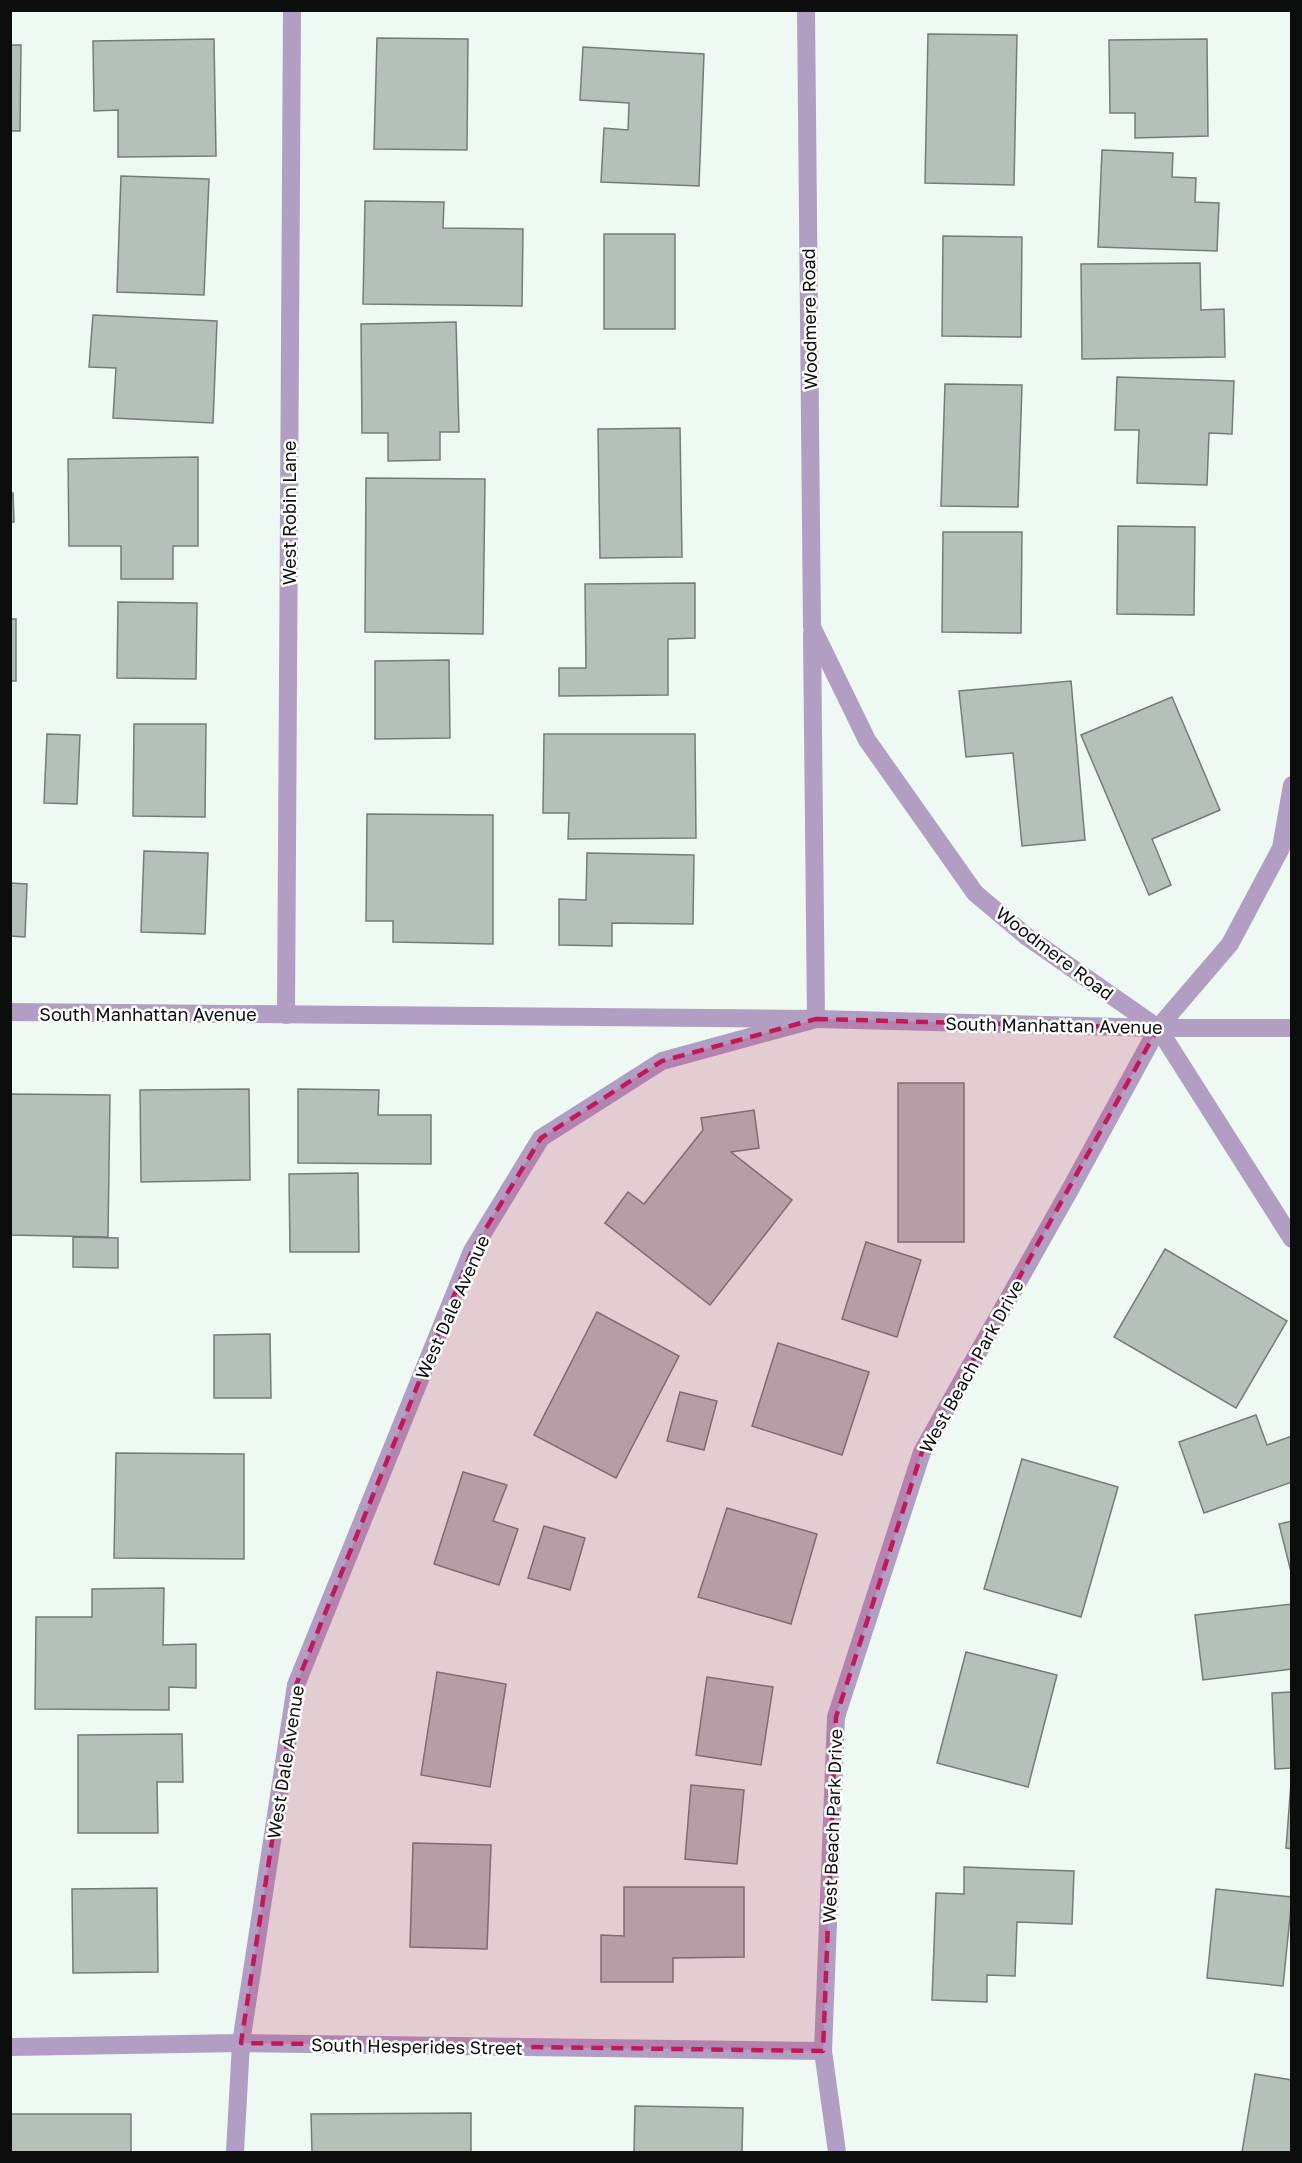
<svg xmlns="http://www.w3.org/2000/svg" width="1302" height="2163" viewBox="0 0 1302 2163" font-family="'Golos Text',sans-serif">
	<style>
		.building { fill: #b5c0b9; stroke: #737d77; stroke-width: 1.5 }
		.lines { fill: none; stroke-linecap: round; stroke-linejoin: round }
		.minor { stroke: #b19ec2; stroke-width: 18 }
		.marked { fill: #c2185b; fill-opacity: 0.2; stroke: #c2185b; stroke-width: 4.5; stroke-dasharray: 12 8; stroke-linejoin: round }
		.labels { text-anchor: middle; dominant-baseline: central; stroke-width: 5; stroke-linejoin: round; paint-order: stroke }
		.street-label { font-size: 18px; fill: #0b0e0c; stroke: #fff }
	</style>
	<rect width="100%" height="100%" fill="#edf9f2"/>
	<!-- building -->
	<g class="building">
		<path d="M928 34 1017 35 1014 185 925 183Z"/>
		<path d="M377 38 468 39 467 150 374 149Z"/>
		<path d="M214 39 216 156 118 157V110L94 111 93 41Z"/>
		<path d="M1207 39 1208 136 1135 138V113H1110L1109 40Z"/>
		<path d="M10 45H21L20 131H10Z"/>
		<path d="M583 47 704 54 699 186 601 182 604 128 628 130 629 103 580 100Z"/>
		<path d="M1102 150 1173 153 1172 177 1196 178 1195 202 1219 203 1217 251 1098 247Z"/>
		<path d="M121 176 209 179 204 295 117 292Z"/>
		<path d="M365 201 444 202 443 228 523 229 522 306 363 304Z"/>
		<rect x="604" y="234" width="71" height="95"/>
		<path d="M943 236 1022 237 1021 337 942 336Z"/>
		<path d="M1200 263 1201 310 1224 309 1225 357 1082 359 1081 264Z"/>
		<path d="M93 315 217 321 213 423 113 418 116 368 89 367Z"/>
		<path d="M456 322 459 432H440V460L388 461V433H362L361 324Z"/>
		<path d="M1117 377 1234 381 1232 434 1209 433 1207 485 1137 483 1139 430H1115Z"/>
		<path d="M945 384 1022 385 1018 507 941 506Z"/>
		<path d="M680 428 682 557 600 558 598 429Z"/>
		<path d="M198 457V546H173V579H121V546H69L68 459Z"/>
		<path d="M366 478 485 479 483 634 365 632Z"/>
		<path d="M10 493H13L14 522H10Z"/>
		<path d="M1118 526 1195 527 1194 615 1117 614Z"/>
		<path d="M943 532H1022L1021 633 942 632Z"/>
		<path d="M695 583V638L668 639V695L559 696V668H586L585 584Z"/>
		<path d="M118 602 197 603 196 679 117 678Z"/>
		<rect x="10" y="619" width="6" height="62"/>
		<path d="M449 660 450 738 375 739V661Z"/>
		<path d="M1071 681 1085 840 1022 846 1013 753 966 757 959 691Z"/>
		<path d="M1172 697 1220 810 1152 839 1171 885 1149 895 1081 735Z"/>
		<path d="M134 724H206L205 817 133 816Z"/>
		<path d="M47 734 80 735 77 804 44 803Z"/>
		<path d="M544 734H695L696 838 568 839 569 813H543Z"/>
		<path d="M367 814 493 815V944L393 942V921H366Z"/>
		<path d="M144 851 208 853 205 934 141 932Z"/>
		<path d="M587 853 694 855 693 924 612 923V946L559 945V899L586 900Z"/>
		<path d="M10 883 27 884 25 937 10 936Z"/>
		<rect x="898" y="1083" width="66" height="159"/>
		<path d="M249 1089 250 1180 141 1182 140 1090Z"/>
		<path d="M298 1089 379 1090 378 1115H431V1164L298 1163Z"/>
		<path d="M10 1094 110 1095 108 1237 10 1235Z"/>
		<path d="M754 1110 759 1148 731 1152 792 1200 710 1305 605 1223 628 1192 644 1204 703 1130 701 1118Z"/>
		<path d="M358 1173 359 1252H290L289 1174Z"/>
		<path d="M73 1237 118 1238V1268L73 1267Z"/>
		<path d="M866 1242 921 1260 897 1337 842 1319Z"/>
		<path d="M1165 1249 1287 1321 1236 1408 1114 1337Z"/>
		<path d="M597 1312 679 1356 616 1478 534 1435Z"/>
		<path d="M270 1334 271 1398H214V1335Z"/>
		<path d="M778 1343 869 1372 842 1455 752 1426Z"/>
		<path d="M680 1392 717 1401 704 1450 667 1441Z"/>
		<path d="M1256 1415 1267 1445 1292 1436V1482L1204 1513 1179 1442Z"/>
		<path d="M116 1453 244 1454V1559L114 1558Z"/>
		<path d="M1022 1459 1118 1487 1081 1617 984 1589Z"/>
		<path d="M463 1472 507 1485 493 1521 518 1529 499 1585 434 1564Z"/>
		<path d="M727 1508 817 1534 791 1624 698 1597Z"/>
		<path d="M1292 1521V1571L1291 1572 1279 1524Z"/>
		<path d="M544 1526 585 1538 570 1590 528 1578Z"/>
		<path d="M164 1588 163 1645 196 1644V1688L169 1687V1710L35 1709 36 1617H92V1589Z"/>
		<path d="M1292 1604V1669L1203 1680 1195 1615Z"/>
		<path d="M966 1652 1057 1675 1028 1787 937 1763Z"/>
		<path d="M437 1672 506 1684 490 1787 421 1775Z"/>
		<path d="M707 1677 773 1687 761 1765 696 1755Z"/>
		<path d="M1292 1692V1768L1275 1769 1272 1693Z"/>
		<path d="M182 1734 183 1782H157L158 1833H78V1735Z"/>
		<path d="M1291 1783H1292V1849L1286 1848Z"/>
		<path d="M691 1785 744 1790 737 1864 685 1859Z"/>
		<path d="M413 1843 491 1845 487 1949 410 1947Z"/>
		<path d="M964 1867 1074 1871 1072 1924 1017 1922 1015 1976 987 1975V2002L932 2000 936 1893 964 1894Z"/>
		<path d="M624 1887H744V1957L673 1958V1982H601V1935L624 1936Z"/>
		<path d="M157 1888 158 1972 73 1973 72 1889Z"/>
		<path d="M1216 1889 1292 1897 1283 1986 1207 1978Z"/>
		<path d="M1255 2074 1292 2080V2152H1242Z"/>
		<path d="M635 2106 743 2108 742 2152H634Z"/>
		<path d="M471 2113V2152H312L311 2114Z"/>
		<rect x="10" y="2114" width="121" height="38"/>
	</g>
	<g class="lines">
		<!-- minor -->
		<g class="minor">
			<path d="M806 10 812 627 867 740 975 893 1026 936 1158 1028 1292 1239"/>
			<path d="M812 634 816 1019"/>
			<path d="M10 1012 816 1019 1158 1028H1292"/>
			<path d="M286 1015 292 10"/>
			<path d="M10 2047 241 2043 823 2051"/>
			<path d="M235 2152 241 2043 296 1685 472 1251 541 1138 662 1061 816 1019"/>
			<path d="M837 2152 823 2051 836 1717 922 1452 1072 1186 1158 1028 1230 944 1281 848 1292 785"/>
		</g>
	</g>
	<!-- marked area -->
	<path class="marked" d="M816 1019 1158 1028 922 1452 836 1717 823 2051 241 2043 296 1685 472 1251 541 1138 662 1061Z"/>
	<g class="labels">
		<!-- street labels -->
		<g class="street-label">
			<text transform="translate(809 319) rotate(-91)">Woodmere Road</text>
			<text transform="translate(289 513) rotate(-90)">West Robin Lane</text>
			<text transform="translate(1055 953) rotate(37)">Woodmere Road</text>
			<text x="148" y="1014">South Manhattan Avenue</text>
			<text transform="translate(1054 1025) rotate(1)">South Manhattan Avenue</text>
			<text transform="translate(452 1307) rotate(-66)">West Dale Avenue</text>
			<text transform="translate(971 1366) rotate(-61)">West Beach Park Drive</text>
			<text transform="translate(285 1762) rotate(-81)">West Dale Avenue</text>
			<text transform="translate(832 1826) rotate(-88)">West Beach Park Drive</text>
			<text transform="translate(417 2046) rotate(1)">South Hesperides Street</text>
		</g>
	</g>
	<!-- border -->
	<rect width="1302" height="2163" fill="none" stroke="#0b0e0c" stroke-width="24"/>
</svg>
